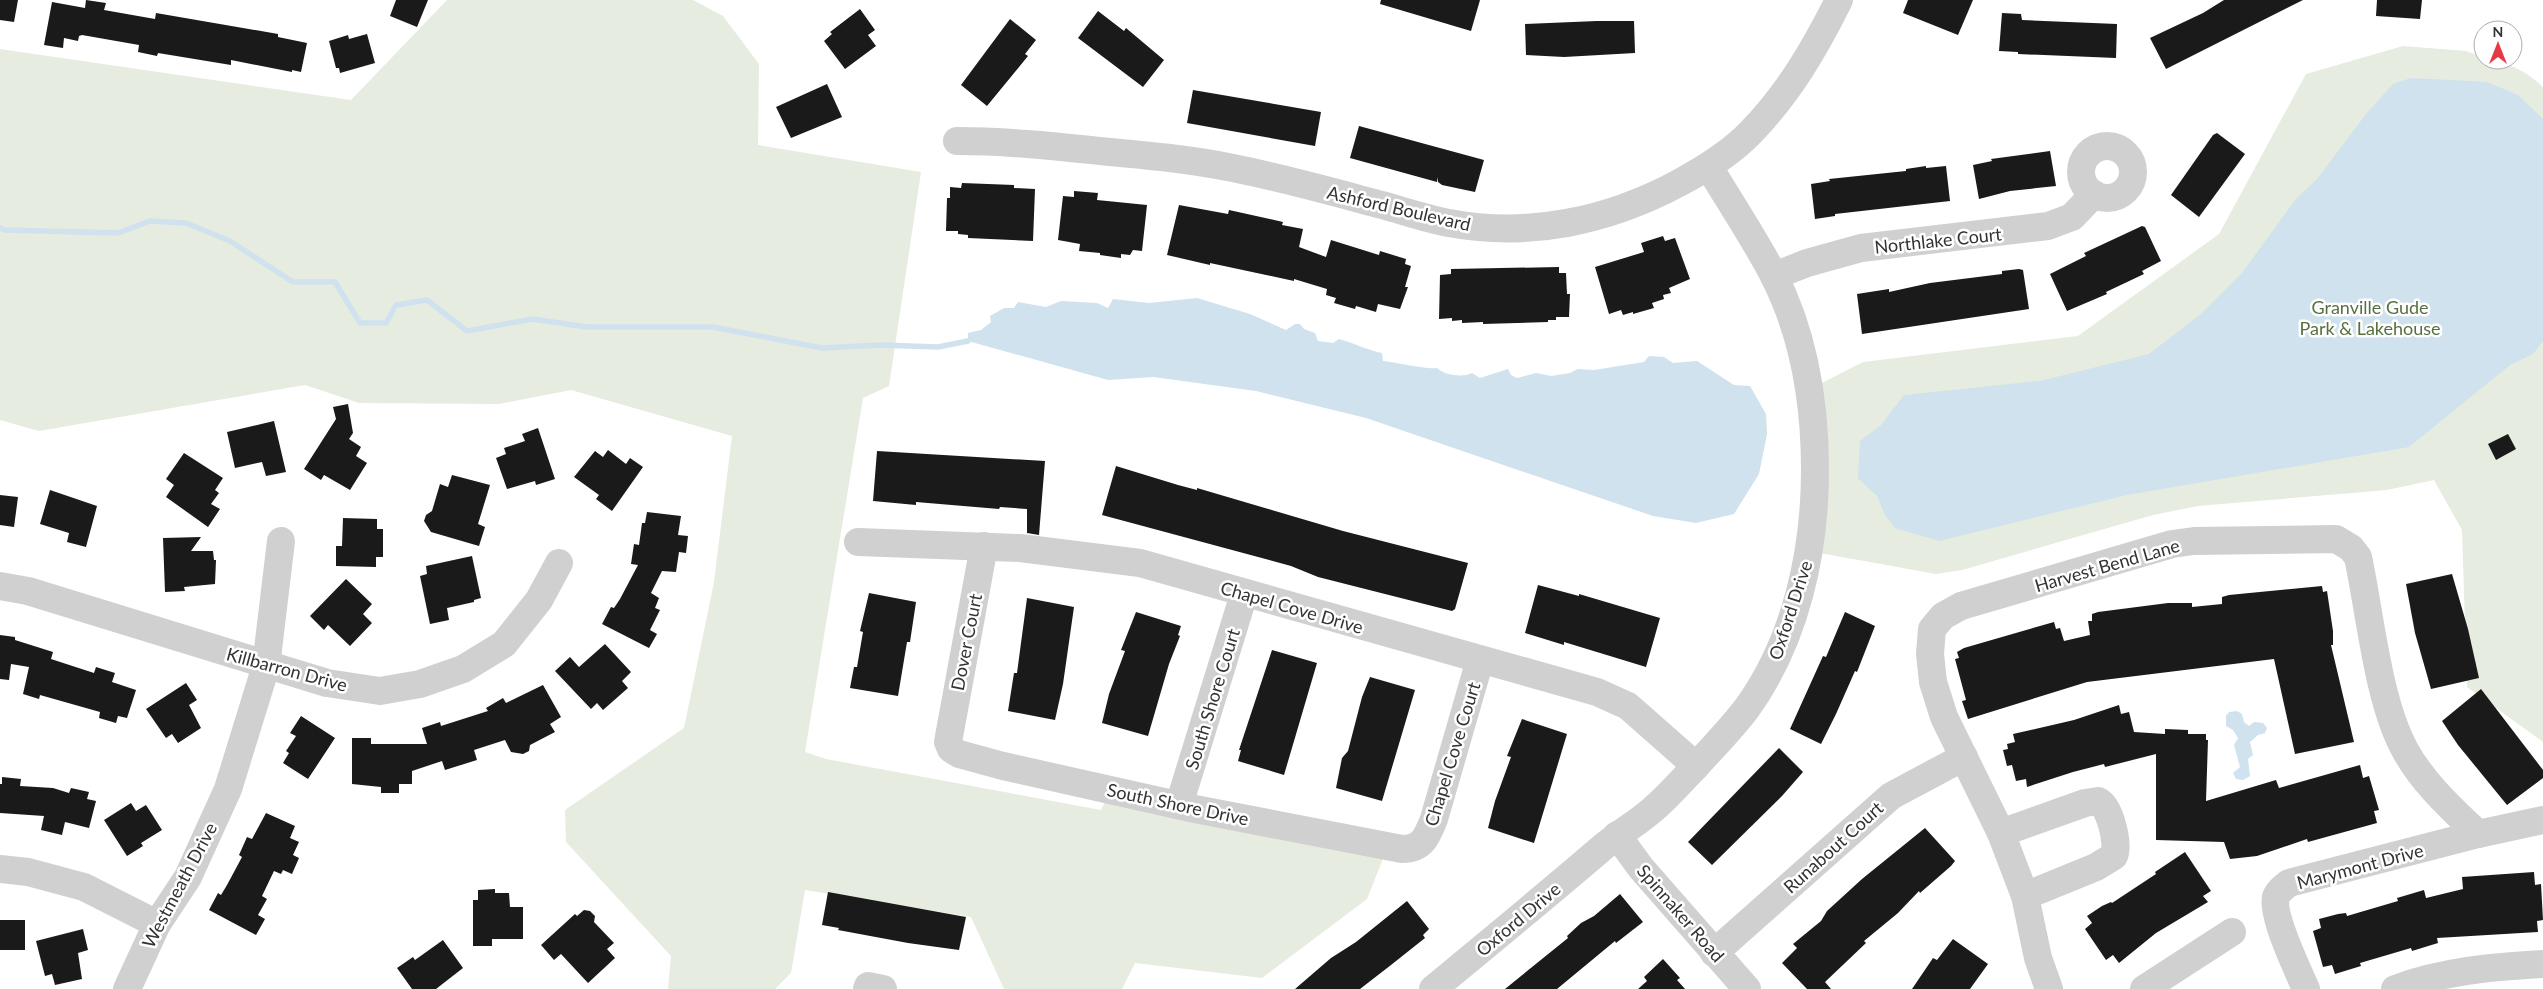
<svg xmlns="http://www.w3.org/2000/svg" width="2543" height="989" viewBox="0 0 2543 989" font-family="Lato,sans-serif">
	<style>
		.green { fill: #e6ecdf }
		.water { fill: #cfe2ee }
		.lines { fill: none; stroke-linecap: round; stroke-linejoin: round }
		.stream { stroke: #cfe2ee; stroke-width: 5.5 }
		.building { fill: #1a1a1a }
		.minor { stroke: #d0d0d0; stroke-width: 28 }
		.labels { text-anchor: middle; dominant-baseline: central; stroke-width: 5; stroke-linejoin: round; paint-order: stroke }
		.street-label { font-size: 18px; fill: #333; stroke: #fff }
		.park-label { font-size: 18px; fill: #56703f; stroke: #fff }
	</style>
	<rect width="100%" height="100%" fill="#fff"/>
	<!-- green -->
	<g class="green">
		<path d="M447 0H693L723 16 759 64 758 145 921 172 889 386 863 398 805 752 826 759 1101 810 1111 790 1388 846 1367 899 1262 978 1135 963 1122 989H1004L971 917 805 890 791 973 775 989H668L671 956 566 842 565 810 684 728 714 582 732 436 571 390 499 404 359 403 305 385 39 431 0 420V49L351 100Z"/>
		<path d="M2403 46 2466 51 2483 57V60C2505 60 2528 72 2543 87V742L2467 687 2462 530 2434 480 2387 490 2198 506 2153 515 1962 570 1936 574 1809 551 1810 389 1863 362 2078 336 2219 234 2306 74Z"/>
	</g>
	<!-- water -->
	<g class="water">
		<path d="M2411 78 2487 82 2518 95 2543 119V341L2533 354 2510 365 2409 447 2127 495 1939 541 1895 528 1885 515 1877 496 1858 478 1860 441 1881 425 1904 395 2040 381 2149 354 2201 314 2242 273 2295 200 2317 179 2366 114 2393 84Z"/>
		<path d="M1197 298 1250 314 1286 330 1295 324H1300L1304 329 1315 333 1318 341 1333 343 1339 339C1355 343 1366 350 1382 353L1383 361C1394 362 1429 370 1437 368 1444 375 1463 378 1472 373L1480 378 1508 369 1511 375 1517 378 1536 373 1551 376 1570 373 1578 369 1594 370 1644 362 1649 356 1664 357 1673 363 1697 361 1734 385 1750 386 1766 414 1767 434 1759 474 1734 514 1696 523 1653 516 1366 418 1256 391 1153 377 1108 380 968 341V333L981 330 991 322 990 316 1004 308H1014L1018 302 1046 307 1061 301 1097 303 1108 308 1113 299 1149 303Z"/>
		<path d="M2237 711 2242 714 2244 722 2249 726 2254 722 2263 723 2267 728 2265 733 2258 735 2250 742 2253 755 2248 759 2250 776 2243 780 2236 779 2233 773 2240 767 2234 745 2238 738 2233 730 2226 726V716L2229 712Z"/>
	</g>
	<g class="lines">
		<!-- stream -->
		<path class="stream" d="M0 228 5 230 118 233 150 221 186 223 230 241 293 282H335L360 323H386L396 305 427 300 467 331 532 319 587 327H713L822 348 881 345 938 347 968 341"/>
	</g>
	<!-- building -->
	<g class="building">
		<path d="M0 0H18L14 22 0 20Z"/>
		<path d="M86 0 106 3 104 10 155 19 156 13 278 34V37L307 43 301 72 292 70V72L231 60V65L158 53 157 56 138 52 139 45 82 35 79 36 78 41 64 38 63 48 44 45 52 2 85 8Z"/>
		<path d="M396 0H428L417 27 390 16Z"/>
		<path d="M1381 0H1480L1471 31 1380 4Z"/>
		<path d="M1908 0H1973L1958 35 1903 13Z"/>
		<path d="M2224 0H2303L2166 69 2150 38 2203 13Z"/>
		<path d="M2377 0H2422L2420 19 2376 16Z"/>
		<path d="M860 9 875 30 868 35 876 46 845 69 824 41 832 34 830 32Z"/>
		<path d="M1098 11 1124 31 1126 28 1164 60 1143 87 1078 38Z"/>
		<path d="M2002 13 2021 14 2022 20 2117 24 2116 58 2018 54V52L1999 51Z"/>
		<path d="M1010 19 1036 40 1025 54 1028 56 987 106 961 85Z"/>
		<path d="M1597 21H1634L1635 53 1564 57 1526 55 1525 24Z"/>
		<path d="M367 34 375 63 340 73 339 68H336L329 41 348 35 349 39Z"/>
		<path d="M827 84 842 117 791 138 776 107Z"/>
		<path d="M1193 90 1321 112 1315 146 1187 123Z"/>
		<path d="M1359 126 1484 160 1475 192 1442 185 1438 182V177L1437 182 1350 158Z"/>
		<path d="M2217 133 2245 154 2199 217 2171 195 2213 135Z"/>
		<path d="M2050 151 2056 186 2010 191 1979 199 1973 165 1992 161 1991 159Z"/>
		<path d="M1926 166V168L1946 166 1950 201 1835 214V216L1815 219 1811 184 1830 181 1829 179 1906 171V169Z"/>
		<path d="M962 183 1014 185V188L1035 189 1033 241 968 238V235L958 234V231H946L947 198H950V187L961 188Z"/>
		<path d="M1074 191 1098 193 1097 200 1147 205 1142 251 1133 250 1130 255 1121 254V258L1100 255V253L1079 251 1080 244 1058 240 1063 196 1074 197Z"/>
		<path d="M1179 205 1228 214 1229 210 1283 222 1282 225 1303 229 1299 247 1326 257 1331 240 1379 255 1380 251 1406 259 1405 264 1411 266 1405 287H1408L1400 309 1378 304 1376 312 1356 306 1355 309 1334 303 1336 298 1326 295 1327 289 1294 279V281L1210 263V265L1167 255Z"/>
		<path d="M2142 226 2145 227 2161 261 2142 271 2144 274 2106 292 2107 294 2067 311 2050 274 2086 256 2084 253Z"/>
		<path d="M1663 236 1665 241 1675 238 1690 279 1669 288 1671 293 1663 295 1664 299 1652 303 1654 308 1633 314V312L1623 315 1621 310 1609 314 1595 267 1644 252 1641 243Z"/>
		<path d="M1559 267V273H1566L1567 294H1570L1569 317H1556V320H1548V322L1483 324V322L1462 323V320L1452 321V318L1439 319 1440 275 1451 274V269Z"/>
		<path d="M2019 269 2023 270 2029 309 1862 334 1857 294 1889 289V292L1930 283 2002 274V271Z"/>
		<path d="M348 404 353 433 349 439 361 447 356 456 367 463 350 490 324 475 321 480 304 469 336 419 333 407Z"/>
		<path d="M274 421 286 472 266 476 262 462 235 468 227 432Z"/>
		<path d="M538 428 555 479 536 485 535 481 507 489 496 458 506 454 504 448 525 441 522 434Z"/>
		<path d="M2508 434 2516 449 2496 460 2488 444Z"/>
		<path d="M608 450 626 464 630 458 643 467 612 511 596 499 599 495 574 477 595 451 603 457Z"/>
		<path d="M877 451 1045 461 1039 535 1027 533V509L1000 507 999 509 916 502V505L873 501Z"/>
		<path d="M184 453 223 478 215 490 219 493 211 504 220 509 208 527 166 497 174 485 166 479Z"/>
		<path d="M1116 466 1178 485 1197 490V488L1343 531 1468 563 1455 609 1452 611 1318 577 1291 566 1102 515Z"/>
		<path d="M452 475 490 485 478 524 485 527 479 546 431 532 424 521 426 515 432 511 440 484 448 487Z"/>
		<path d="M50 490 97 506 86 547 67 542 69 533 40 524Z"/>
		<path d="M0 495 18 497 14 527 0 525Z"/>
		<path d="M647 512 681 516 678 535 688 536 686 553 679 552 676 572 662 571 651 593 659 598 655 608 660 610 650 630 657 634 649 648 602 624 611 607 614 608 620 599 638 565 631 564 634 544 639 545 642 523H645Z"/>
		<path d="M343 518 377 519V529H383V557H376V567L336 566V546H342Z"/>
		<path d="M201 537 191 551H213L214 560H216L215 584 184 587 185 591 165 592 163 538Z"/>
		<path d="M472 556 481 598 474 600V602L447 608 449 620 430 624 420 576 427 574 426 566Z"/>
		<path d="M2452 574 2468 629 2479 678 2431 689 2415 633 2406 584Z"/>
		<path d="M346 579 372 604 363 614 372 623 350 646 328 625 324 630 310 616Z"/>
		<path d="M1538 585 1579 596V594L1660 618 1646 667 1564 642V645L1525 633Z"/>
		<path d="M2322 586 2323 592 2327 591 2333 631V645H2331L2354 742 2295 754 2274 659 2087 682 1968 719 1962 701 1966 700 1955 659 1959 658 1957 652 1964 648 2054 622 2056 629 2060 628 2064 641 2090 635 2088 621H2092V614L2098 612 2168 603H2192V607L2222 604V597L2229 595Z"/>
		<path d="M869 593 916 602 910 642H907L898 696 850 688 854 667H857L863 632 860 631Z"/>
		<path d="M1027 598 1074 607 1063 684 1055 720 1008 711 1014 673H1017Z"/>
		<path d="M1136 612 1181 626 1178 635 1180 636 1169 664 1148 736 1102 723 1109 694 1125 651 1121 650Z"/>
		<path d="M1845 612 1875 626 1857 672 1855 671 1836 714 1821 744 1790 729 1823 656 1826 657Z"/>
		<path d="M0 635 15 637V640L53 652 51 659 94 673 96 667 115 673 112 682 136 690 127 718 118 716 116 723 99 718 100 712 40 695 39 699 23 694 29 667 11 664 9 680 0 679Z"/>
		<path d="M605 644 631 672 622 681 628 688 603 710 597 703 591 709 555 671 570 657 579 667Z"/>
		<path d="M1272 650 1317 663 1284 775 1238 761 1241 750H1239Z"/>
		<path d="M1370 677 1415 690 1382 801 1336 788 1342 758 1348 751 1362 697Z"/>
		<path d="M186 683 197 700 189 705 201 728 178 743 172 734 166 738 146 709Z"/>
		<path d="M543 685 561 717 550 724 555 732 530 745 529 751 523 754 511 752 505 740 474 750 477 760 445 770 442 761 412 771V784H399V793H381V787L352 784V738H371V744H427L422 728 440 722 441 726 488 711 486 708 503 698 506 703Z"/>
		<path d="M2481 689 2543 770V778L2507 805 2458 745 2442 721Z"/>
		<path d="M2119 705 2121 714 2129 712 2134 732 2165 734V729L2188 730V734H2206V740H2208L2206 801 2276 780 2279 788 2360 765 2363 778 2369 776 2379 810 2374 811 2377 823 2308 842 2307 839 2257 856 2230 859 2224 842 2156 840V754L2105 767 2104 764 2073 772 2027 787 2026 779 2016 781 2012 765 2007 766 2003 750 2008 749 2007 744 2015 742 2013 734 2074 720Z"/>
		<path d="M301 716 335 738 308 779 283 763 289 753 286 751 296 736 290 733Z"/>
		<path d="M1522 719 1567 734 1534 843 1488 828 1495 801 1511 757 1507 756Z"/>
		<path d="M1779 748 1803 772 1782 796 1712 865 1688 842Z"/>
		<path d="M2 777 21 779 20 786 53 788 69 793 71 788 89 792 87 799 96 801 89 828 65 822 62 835 41 830 44 816 0 813V784H2Z"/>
		<path d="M131 803 136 811 146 805 162 830 141 843 143 846 127 856 104 820Z"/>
		<path d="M266 813 295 826 290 838 299 842 293 855 299 858 292 874 283 870 281 874 274 871 262 896 267 899 258 915 265 919 256 935 209 910 218 893 221 895 227 885 242 857 239 855 247 837 252 839Z"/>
		<path d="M1925 828 1955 861 1951 866 1920 893 1919 891 1898 913 1864 941 1866 943 1825 982 1831 989H1807L1782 963 1797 948 1793 944 1821 921 1827 911 1862 879Z"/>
		<path d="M2185 852 2211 891 2203 896 2208 902 2156 933 2119 963 2113 955 2106 960 2085 929 2092 923 2087 916 2102 906 2111 902 2112 903 2156 874 2155 872Z"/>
		<path d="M2534 872 2535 885 2541 884 2543 920 2537 921 2538 932 2437 938 2438 943 2412 951 2411 948 2360 963 2361 966 2335 974 2332 965 2323 967 2313 931 2321 928 2319 919 2338 914 2346 913 2347 916 2398 901 2397 898 2424 890 2426 898 2463 889 2462 877Z"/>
		<path d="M495 889V893H509L510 907H523V939H492V946H473V900H478V890Z"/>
		<path d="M828 892 966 917 959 950 908 943 838 930 839 928 822 925Z"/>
		<path d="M1620 894 1643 922 1616 943 1615 941 1557 989H1505L1568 938 1567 936 1581 923 1594 916Z"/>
		<path d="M1407 901 1429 929 1423 935 1425 938 1391 965 1360 989H1295L1331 958 1356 942Z"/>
		<path d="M584 910 590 911 595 916 594 922 614 943 607 949 615 958 588 983 561 954 554 960 541 945 575 914 577 916Z"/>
		<rect x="0" y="920" width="25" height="30"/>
		<path d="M83 929 88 950 78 953 82 979 55 985 52 974 45 976 36 941Z"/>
		<path d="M1953 939 1988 964 1970 989H1912L1933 958 1937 960Z"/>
		<path d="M443 940 463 968 436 989H412L397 968 413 957 415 960Z"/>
		<path d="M1663 959 1680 978 1677 980 1685 989H1638L1647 981 1644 977Z"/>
	</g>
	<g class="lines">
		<!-- minor -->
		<g class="minor">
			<path d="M957 141C1005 141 1052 146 1100 151 1144 155 1189 159 1233 168 1283 178 1333 192 1382 205 1404 211 1427 219 1449 223 1529 238 1608 221 1679 183 1705 169 1731 153 1751 132 1789 93 1815 48 1839 0"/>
			<circle cx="2107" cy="172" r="26"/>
			<path d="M1774 276 1807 263 1861 248 2048 226 2072 217 2094 194"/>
			<path d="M858 542 1020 548 1140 563 1597 692 1628 706 1696 766"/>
			<path d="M984 546 948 742 951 749 959 754 1003 766 1195 809 1402 849C1423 849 1427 836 1434 819L1480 660"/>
			<path d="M0 586 28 591 327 683 380 691 420 684 463 669 504 644 539 600 559 563"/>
			<path d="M1179 805 1244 594"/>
			<path d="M2001 833 2085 803 2098 801C2110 806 2119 844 2114 856L2096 867 2025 896"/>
			<path d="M1617 835 1641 868 1747 989"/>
			<path d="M0 869 28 872 84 887 157 924"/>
			<path d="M1714 953 1891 796 1964 757"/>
			<path d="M127 989 157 924 188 877 228 789 266 666 281 541"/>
			<path d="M867 989 868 986 883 989"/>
			<path d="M1433 989C1490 942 1547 895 1603 847 1618 834 1636 824 1651 811 1668 797 1682 780 1697 765 1714 746 1732 728 1747 708 1796 640 1815 552 1815 470 1815 404 1804 334 1773 274 1754 238 1730 202 1709 167"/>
			<path d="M2049 989 2038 958 2025 896 2001 833 1944 717 1933 682 1930 654 1932 629 1943 616 1961 606 2172 544 2194 541 2336 539 2351 548 2358 557C2370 613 2378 702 2405 750 2423 783 2451 808 2478 834"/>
			<path d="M2144 989 2232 932"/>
			<path d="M2306 989C2298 971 2271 914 2276 897 2278 891 2284 887 2289 883L2478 834 2543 820"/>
			<path d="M2395 989C2443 971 2492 967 2543 964"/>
		</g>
	</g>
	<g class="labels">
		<!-- street labels -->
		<g class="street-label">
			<text transform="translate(1399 208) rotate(13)">Ashford Boulevard</text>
			<text transform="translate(1938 240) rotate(-6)">Northlake Court</text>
			<text transform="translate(2107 565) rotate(-16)">Harvest Bend Lane</text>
			<text transform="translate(1292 607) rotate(16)">Chapel Cove Drive</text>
			<text transform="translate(1790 610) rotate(-72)">Oxford Drive</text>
			<text transform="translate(966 642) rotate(-79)">Dover Court</text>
			<text transform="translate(287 669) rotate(15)">Killbarron Drive</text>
			<text transform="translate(1212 699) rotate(-73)">South Shore Court</text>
			<text transform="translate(1452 754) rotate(-73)">Chapel Cove Court</text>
			<text transform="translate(1178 804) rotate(12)">South Shore Drive</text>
			<text transform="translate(1833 847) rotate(-42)">Runabout Court</text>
			<text transform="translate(2360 866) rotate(-15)">Marymont Drive</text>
			<text transform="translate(179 885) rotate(-62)">Westmeath Drive</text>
			<text transform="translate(1681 913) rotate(49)">Spinnaker Road</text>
			<text transform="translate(1518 919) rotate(-40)">Oxford Drive</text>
		</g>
		<!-- park labels -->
		<g class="park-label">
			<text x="2370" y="307">Granville Gude<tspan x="2370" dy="21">Park &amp; Lakehouse</tspan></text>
		</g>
	</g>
	<!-- north arrow -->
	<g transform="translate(2498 45)"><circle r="24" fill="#ffffff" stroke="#adadad"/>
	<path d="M0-4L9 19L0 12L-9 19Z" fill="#e63946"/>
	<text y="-8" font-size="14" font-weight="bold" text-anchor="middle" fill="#333333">N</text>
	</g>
</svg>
